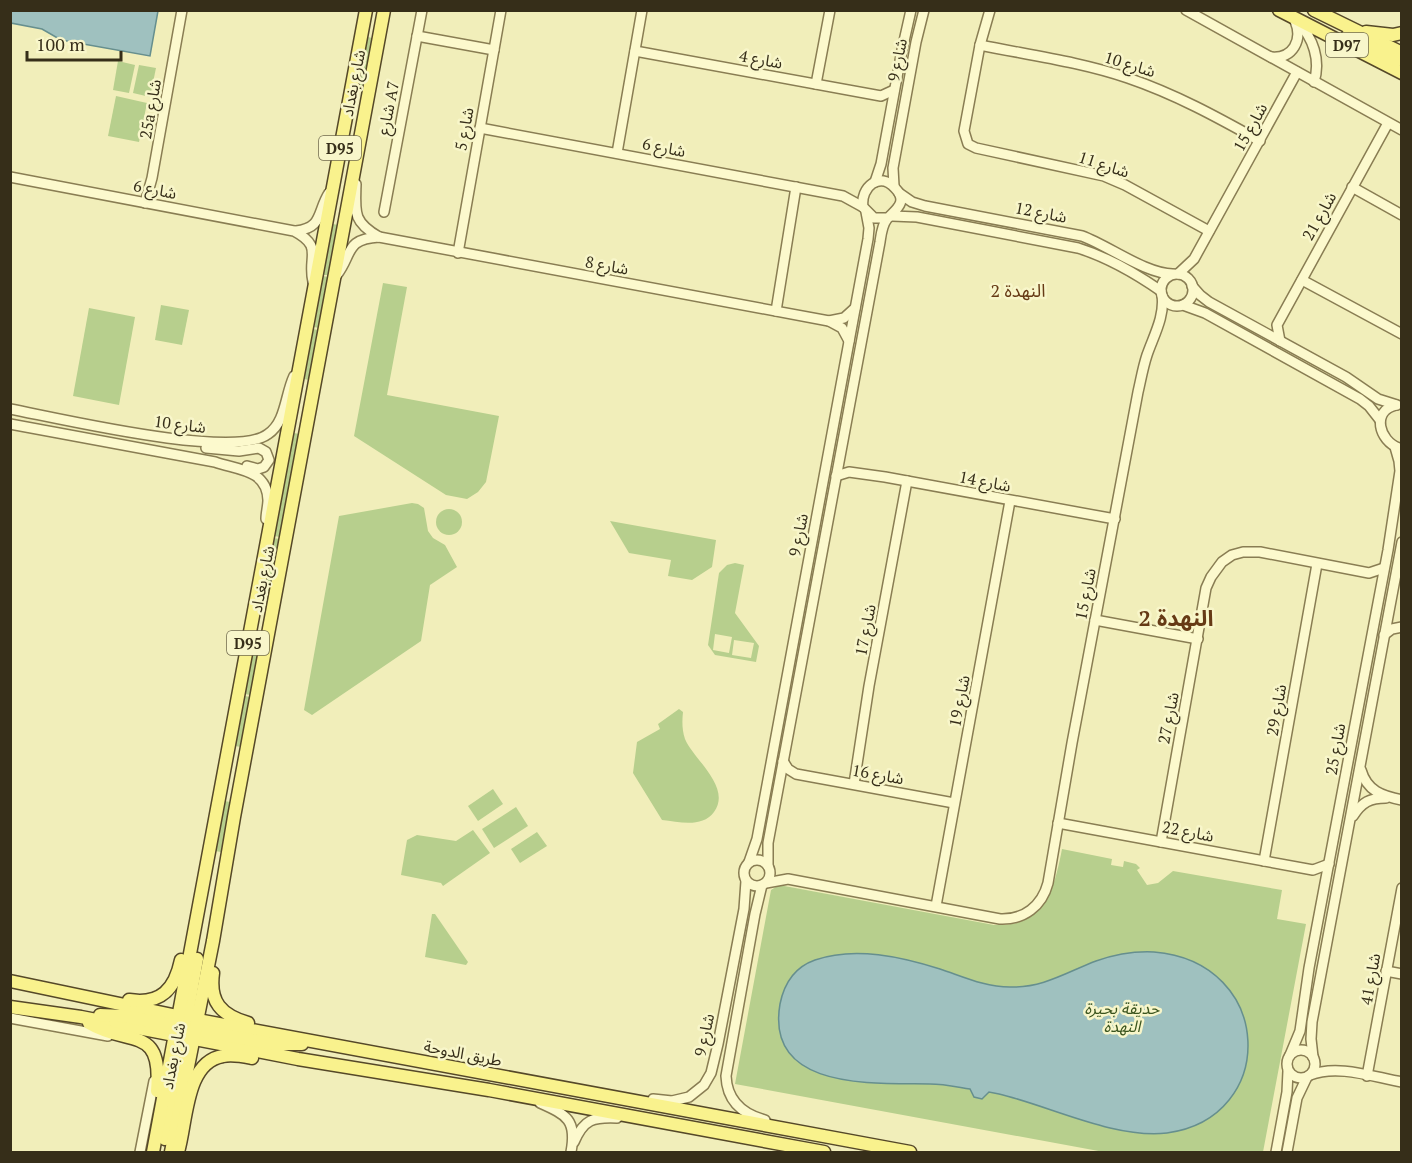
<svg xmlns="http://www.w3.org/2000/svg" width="1412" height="1163" viewBox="0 0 1412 1163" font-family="'PT Serif','Noto Sans Arabic',serif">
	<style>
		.green { fill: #b7cf8d; fill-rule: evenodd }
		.water { fill: #9fc1bf; stroke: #668f8e; stroke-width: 1.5 }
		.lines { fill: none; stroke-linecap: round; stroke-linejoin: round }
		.minor-casing { stroke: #897d53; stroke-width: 12 }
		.major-casing { stroke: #554828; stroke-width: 15 }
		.minor { stroke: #fcf9cd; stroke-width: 9 }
		.major { stroke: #f9f28d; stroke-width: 12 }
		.labels { text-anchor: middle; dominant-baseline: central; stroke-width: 5; stroke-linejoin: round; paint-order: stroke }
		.shield { fill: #f8f6ca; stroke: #706a4e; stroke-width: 1.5 }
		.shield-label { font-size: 15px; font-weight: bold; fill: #362e19 }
		.street-label { font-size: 16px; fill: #362e19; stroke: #f8f6ca }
		.park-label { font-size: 16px; font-style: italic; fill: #3a541e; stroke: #f8f6ca }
		.neighbourhood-label { font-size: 18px; fill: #663a15; stroke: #f8f6ca }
		.district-label { font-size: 22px; font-weight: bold; fill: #663a15; stroke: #f8f6ca }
	</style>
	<rect width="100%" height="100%" fill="#f1eeba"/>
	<!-- green -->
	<g class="green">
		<path d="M368 37 372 38 363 87 359 86Z"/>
		<path d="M118 61 135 65 129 93 113 90Z"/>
		<path d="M139 65 156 68 150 97 133 93Z"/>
		<path d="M116 96 147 103 139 142 108 136Z"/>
		<path d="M333 224 338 225 329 275H323Z"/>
		<path d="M323 276 328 277 319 328 314 327Z"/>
		<path d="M383 283 407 287 387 395 499 416 486 482 478 492 467 499 446 495 354 436Z"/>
		<path d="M161 305 189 310 182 345 155 340Z"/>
		<path d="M89 308 135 317 119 405 73 396Z"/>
		<path d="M313 329 318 330 309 380 304 379Z"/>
		<path d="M294 433 299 434 280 537 274 536Z"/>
		<path d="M412 503 418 504 424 508 428 531 433 538 445 545 457 567 430 585 421 641 312 715 304 710 339 516Z"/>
		<circle cx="449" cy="522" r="13"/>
		<path d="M610 521 716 540 712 567 692 580 668 576 671 560 629 553Z"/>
		<path d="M274 538 279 539 270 591 264 590Z"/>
		<path d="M735 563 744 565 735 613 759 646 756 662 715 655 708 645 719 573 727 565ZM715 634 732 637 729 653 713 650ZM734 640 754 643 751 658 732 655Z"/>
		<path d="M254 644 260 645 250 695 245 694Z"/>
		<path d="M245 696 250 697 241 747 235 746Z"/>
		<path d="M679 709 683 712C682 721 682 730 685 739 694 760 732 787 714 812 702 828 680 822 662 820L633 773 637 742 660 729 658 724Z"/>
		<path d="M493 789 503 804 478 821 468 806Z"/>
		<path d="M225 801 230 802 221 852 215 851Z"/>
		<path d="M516 807 528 826 494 848 482 829Z"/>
		<path d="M473 830 490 853 443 886 441 883 401 875 407 840 417 835 456 841Z"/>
		<path d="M537 832 547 846 520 863 511 849Z"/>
		<path d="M1062 849 1112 859 1111 865 1123 867 1124 861 1136 864 1140 868 1137 870 1147 885 1158 883 1173 871 1282 890 1277 919 1306 924 1263 1152H1104L735 1084 771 890 779 885 994 925C1045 927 1054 890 1062 849Z"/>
		<path d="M432 914H435L468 962 466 965 425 957Z"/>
	</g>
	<!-- water -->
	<g class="water">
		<path d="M10 11 11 10 158 11 150 56 61 40 42 29 11 23Z"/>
		<path d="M1154 952C1275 962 1279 1118 1167 1133 1114 1139 1050 1106 999 1094L989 1092 982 1099 974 1097 970 1089C957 1087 944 1084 930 1084 874 1083 765 1091 780 1004 784 984 795 967 815 960 855 946 902 957 940 969 964 977 985 987 1010 987 1043 988 1067 972 1096 961 1116 954 1134 951 1154 952Z"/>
	</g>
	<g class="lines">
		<!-- minor casing -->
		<g class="minor-casing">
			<g id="minor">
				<path d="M990 10 980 45 964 131 968 144 976 148 1104 176 1125 185 1209 231"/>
				<path d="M1186 10 1402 130"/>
				<path d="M1298 22C1313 38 1321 60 1314 82"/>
				<path d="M417 36 494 50"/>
				<path d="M980 45C1029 55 1081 62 1128 78 1175 94 1217 117 1260 141"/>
				<path d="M635 51 881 96 894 90"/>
				<path d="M1271 57C1293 59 1303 40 1295 21"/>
				<path d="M816 84 830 10"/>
				<path d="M480 128 843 196 863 207"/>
				<path d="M617 153 642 10"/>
				<path d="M10 177 294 231C324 247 307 256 313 282"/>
				<path d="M875 182 881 164 902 50 911 10"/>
				<path d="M356 184C355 213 353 222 379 237"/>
				<path d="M894 186 893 168 916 42 924 10"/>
				<path d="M1352 187 1402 215"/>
				<path d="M899 193 912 202 925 206 1082 236C1109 246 1146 274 1173 274"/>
				<path d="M145 203 152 178 182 10"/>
				<path d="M384 212 422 10"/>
				<path d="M892 216 917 217 1078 248C1107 257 1135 273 1161 291"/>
				<path d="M296 231C323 228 317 212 329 193"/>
				<path d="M458 253 501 10"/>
				<path d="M1178 274 1194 259 1297 72"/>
				<circle cx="1177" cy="290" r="16"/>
				<path d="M336 276C353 255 344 239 379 237L829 321 842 328 849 341"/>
				<path d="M1302 280 1402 334"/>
				<path d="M1192 286 1200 295 1209 302 1346 377 1378 399 1397 405"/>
				<path d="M1183 305 1205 313 1360 399 1369 406 1380 420"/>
				<path d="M776 311 796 187"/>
				<path d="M829 321 844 318 855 308"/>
				<path d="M1280 341 1277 325 1388 123"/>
				<path d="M1396 405C1371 411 1379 441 1399 448"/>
				<path d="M10 409C58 418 234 460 268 434 286 422 285 395 294 376"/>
				<path d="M10 424 215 462C237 470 267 469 268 500 268 506 266 513 266 519"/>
				<path d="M206 448 239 451 259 448 266 452 269 460 264 467 258 469 247 466"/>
				<path d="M836 476 849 472 885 477 1115 519"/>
				<path d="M1095 620 1198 639"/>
				<path d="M1384 635 1392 629 1402 627"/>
				<path d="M783 761 788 769 796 774 954 803"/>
				<path d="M1361 770C1367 791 1382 796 1402 800"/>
				<path d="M854 784 869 686 907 481"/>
				<path d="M1353 816C1362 802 1370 798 1386 798"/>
				<path d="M1058 823 1313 870 1329 864"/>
				<path d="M1161 842 1206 588 1211 577 1222 562 1232 555 1243 552H1260L1369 573 1384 568"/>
				<circle cx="757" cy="873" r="13"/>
				<path d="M1264 861 1317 564"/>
				<path d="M749 862 757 839 868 239 869 228 866 212"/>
				<path d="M768 866V843L880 242C881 235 882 225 887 219 895 210 909 202 895 188 880 171 860 187 863 207L874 218H888"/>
				<path d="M766 883 788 879 1000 919C1024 920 1042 906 1048 883L1072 743 1138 392C1141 379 1143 367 1147 355 1154 335 1165 316 1162 295"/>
				<path d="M762 885 755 914 726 1076C727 1101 742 1114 765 1120"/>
				<path d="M936 906 1010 501"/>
				<path d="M1386 971 1402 974"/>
				<path d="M10 1018 108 1036"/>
				<circle cx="1301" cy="1064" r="14"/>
				<path d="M1290 1055 1300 1031 1309 968 1388 550 1400 471 1399 461 1395 447"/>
				<path d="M1313 1057 1311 1039 1312 1022 1402 542"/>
				<path d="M1310 1075C1338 1064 1373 1077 1402 1082"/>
				<path d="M1367 1076 1402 888"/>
				<path d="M653 1099 672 1101 689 1097 704 1085 711 1073 718 1044 744 909 746 881"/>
				<path d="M540 1103C567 1115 577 1120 571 1152"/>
				<path d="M574 1142C584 1119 593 1117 617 1118"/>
				<path d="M140 1152 154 1081"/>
				<path d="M1276 1152 1287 1092 1288 1071"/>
				<path d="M1287 1152 1297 1098 1307 1077"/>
			</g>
		</g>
		<!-- major casing -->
		<g class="major-casing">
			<g id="major">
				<path d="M1279 10 1402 73"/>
				<path d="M1314 10 1402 53"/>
				<path d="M1366 32 1393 35 1402 33"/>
				<path d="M1348 35 1396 61"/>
				<path d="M213 973C209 1002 221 1015 248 1023"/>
				<path d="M10 981 187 1018 910 1152"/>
				<path d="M129 1000C161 1005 175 989 181 960"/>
				<path d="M10 1007 81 1017 298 1059 489 1090 824 1152"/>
				<path d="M100 1015 123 1016 273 1044H302"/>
				<path d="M89 1023C129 1047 163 1024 157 1091"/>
				<path d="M165 1139 197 959"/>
				<path d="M153 1152 366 10"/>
				<path d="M171 1152 213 941 234 817 384 10"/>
				<path d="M178 1152C187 1122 185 1062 223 1056 233 1054 242 1056 252 1058"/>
			</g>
		</g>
		<!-- minor -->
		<use href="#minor" class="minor"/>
		<!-- major -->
		<use href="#major" class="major"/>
	</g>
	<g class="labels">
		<!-- shield labels -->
		<g class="shield">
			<rect x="1326" y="33" width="42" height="24" rx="4.5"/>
			<rect x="319" y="136" width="42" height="24" rx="4.5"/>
			<rect x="227" y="631" width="42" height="24" rx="4.5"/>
		</g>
		<g class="shield-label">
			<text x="1347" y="45">D97</text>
			<text x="340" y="148">D95</text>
			<text x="248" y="643">D95</text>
		</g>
		<!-- street labels -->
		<g class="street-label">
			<text transform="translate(761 59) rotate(10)">شارع 4</text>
			<text transform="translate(897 60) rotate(-79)">شارع 9</text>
			<text transform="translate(1130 64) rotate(17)">شارع 10</text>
			<text transform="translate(353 83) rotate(-79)">شارع بغداد</text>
			<text transform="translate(388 108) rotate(-79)">شارع A7</text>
			<text transform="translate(150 109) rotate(-80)">25a شارع</text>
			<text transform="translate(1250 127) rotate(-61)">شارع 15</text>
			<text transform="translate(464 129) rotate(-80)">شارع 5</text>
			<text transform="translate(664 147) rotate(11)">شارع 6</text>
			<text transform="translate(1104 164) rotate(18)">شارع 11</text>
			<text transform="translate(155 189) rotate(11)">شارع 6</text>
			<text transform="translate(1041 212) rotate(11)">شارع 12</text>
			<text transform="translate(1319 216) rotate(-61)">شارع 21</text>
			<text transform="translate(607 265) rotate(10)">شارع 8</text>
			<text transform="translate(180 424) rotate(7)">شارع 10</text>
			<text transform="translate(985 481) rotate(11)">شارع 14</text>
			<text transform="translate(798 535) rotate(-79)">شارع 9</text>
			<text transform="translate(262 579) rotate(-79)">شارع بغداد</text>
			<text transform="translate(1085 594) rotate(-79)">شارع 15</text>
			<text transform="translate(865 630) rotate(-79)">شارع 17</text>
			<text transform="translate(959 701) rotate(-79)">شارع 19</text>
			<text transform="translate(1276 710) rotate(-80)">شارع 29</text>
			<text transform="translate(1168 718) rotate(-79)">شارع 27</text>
			<text transform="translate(1335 749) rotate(-80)">شارع 25</text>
			<text transform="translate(878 774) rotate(10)">شارع 16</text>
			<text transform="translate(1188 831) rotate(11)">شارع 22</text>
			<text transform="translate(1370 979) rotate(-80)">شارع 41</text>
			<text transform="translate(704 1035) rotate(-78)">شارع 9</text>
			<text transform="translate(463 1053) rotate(11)">طريق الدوحة</text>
			<text transform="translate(173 1056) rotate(-79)">شارع بغداد</text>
		</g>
		<!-- park labels -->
		<g class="park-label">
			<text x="1122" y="1008">حديقة بحيرة<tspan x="1122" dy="18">النهدة</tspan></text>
		</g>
		<!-- neighbourhood labels -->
		<g class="neighbourhood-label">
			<text x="1018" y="290">النهدة 2</text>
		</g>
		<!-- district labels -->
		<g class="district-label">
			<text x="1176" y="617">النهدة 2</text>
		</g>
	</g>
	<!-- border -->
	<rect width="1412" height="1163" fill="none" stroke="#362e19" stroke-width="24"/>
	<!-- scale -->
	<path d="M27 51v9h94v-9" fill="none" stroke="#362e19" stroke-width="3"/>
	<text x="36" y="51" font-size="18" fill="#362e19" stroke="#f8f6ca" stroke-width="4.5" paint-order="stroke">100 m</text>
</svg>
